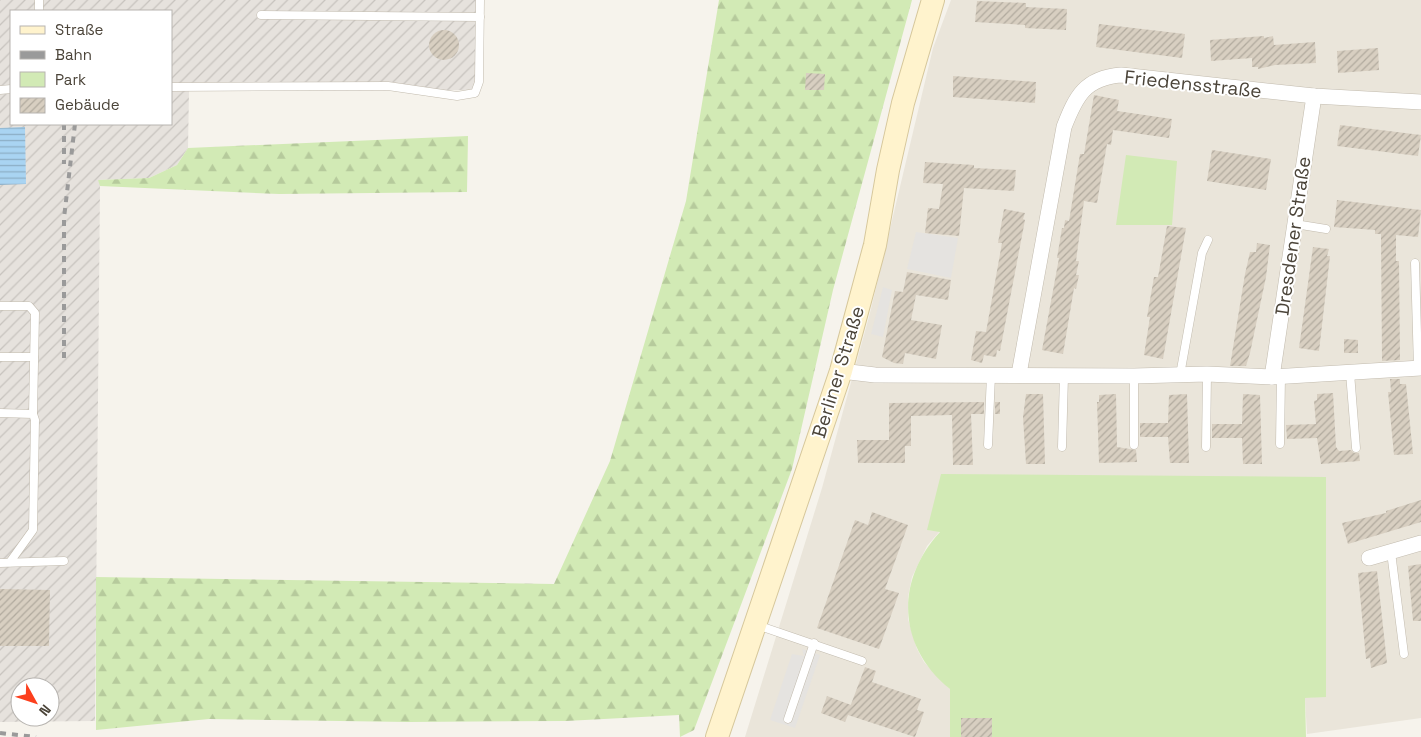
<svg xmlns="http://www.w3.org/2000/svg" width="1421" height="737" viewBox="0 0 1421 737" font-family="'Space Grotesk',sans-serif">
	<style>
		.residential { fill: #eae5da }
		.industrial { fill: url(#industrial-furrows); fill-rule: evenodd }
		.forest { fill: url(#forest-firs) }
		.green { fill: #d2eab5 }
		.parking { fill: #e5e3e0 }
		.water { fill: url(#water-rules) }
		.building { fill: url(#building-hatch) }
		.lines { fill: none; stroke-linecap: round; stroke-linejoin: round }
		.lane-casing { stroke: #c2bbae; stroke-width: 9 }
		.street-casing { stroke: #c2bbae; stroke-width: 16 }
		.secondary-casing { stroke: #d6c79b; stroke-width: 24 }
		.lane { stroke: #fff; stroke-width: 8 }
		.street { stroke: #fff; stroke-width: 15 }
		.secondary { stroke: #fff3cd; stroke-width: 22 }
		.rail { stroke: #9a9a9a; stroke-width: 4; stroke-dasharray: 6 6; stroke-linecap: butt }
		.labels { text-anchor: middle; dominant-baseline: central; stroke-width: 4; stroke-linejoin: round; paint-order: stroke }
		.street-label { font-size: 19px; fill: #4b4439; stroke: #fff }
	</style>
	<defs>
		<pattern id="industrial-furrows" width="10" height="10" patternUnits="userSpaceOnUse" patternTransform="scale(1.25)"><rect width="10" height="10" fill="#e6e2dd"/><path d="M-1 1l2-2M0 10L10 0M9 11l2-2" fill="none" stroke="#c7c3be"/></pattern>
		<pattern id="forest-firs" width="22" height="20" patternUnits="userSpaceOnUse" patternTransform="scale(1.25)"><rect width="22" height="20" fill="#d2eab5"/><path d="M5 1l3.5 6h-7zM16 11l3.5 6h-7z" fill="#b6ca9c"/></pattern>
		<pattern id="water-rules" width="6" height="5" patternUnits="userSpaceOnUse" patternTransform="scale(1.25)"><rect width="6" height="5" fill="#a9d4f2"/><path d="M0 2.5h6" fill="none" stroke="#8caec5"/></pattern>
		<pattern id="building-hatch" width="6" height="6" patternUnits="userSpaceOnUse" patternTransform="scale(1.25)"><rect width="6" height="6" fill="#d8cfc1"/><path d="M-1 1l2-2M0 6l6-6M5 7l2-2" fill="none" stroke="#b1aa9e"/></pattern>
	</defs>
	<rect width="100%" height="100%" fill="#f6f3ec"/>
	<!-- residential -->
	<path class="residential" d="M951 0H1421V718L1307 734 1305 698 1326 696V477L927 530 940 531 927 546 912 577 908 597V619L917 649 924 662 950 689V737H745L822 488 870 313 933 48Z"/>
	<!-- industrial -->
	<path class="industrial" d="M0 0H480V90L189 91 188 148 177 165 149 178 98 180 100 183 95 721 0 722ZM11 11H171V124H11ZM20 687H50V717H20Z"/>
	<!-- forest -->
	<g class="forest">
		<path d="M719 0H912L833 290 792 469 694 730 680 737 679 715 566 721 408 722 209 719 96 730V577L554 584 610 461 686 201Z"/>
		<path d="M468 136 467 192 279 194 100 186 98 180 149 178 177 165 188 148Z"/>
	</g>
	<!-- green -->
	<g class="green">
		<path d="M1126 155 1177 161 1172 225H1116Z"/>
		<path d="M941 474 1326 477V697L1305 698 1306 737H950V689C897 646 895 581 940 532L927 530Z"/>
	</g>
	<!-- parking -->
	<g class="parking">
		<path d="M916 232 958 238 951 278 907 269Z"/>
		<path d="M883 287 892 290 883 337 871 334Z"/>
		<path d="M802 649 820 655 795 728 770 720 792 654 804 656Z"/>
	</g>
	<!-- water -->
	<path class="water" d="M25 127 26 184 0 185V128Z"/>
	<!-- building -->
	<g class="building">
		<path d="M977 1 1026 3V7L1067 9 1066 30 1025 28V25L975 22Z"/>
		<path d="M1099 24 1185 34 1182 58 1096 47Z"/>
		<circle cx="444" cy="45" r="15"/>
		<path d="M1264 36V38L1273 36 1274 45 1315 42 1316 63 1275 65 1258 69V67H1252V58L1211 61 1210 40Z"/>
		<path d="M1378 48 1379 70 1338 73 1337 51Z"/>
		<path d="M806 73 825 74 824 90H805Z"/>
		<path d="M953 76 1036 82 1035 103 953 97Z"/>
		<path d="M1094 95 1119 100 1117 111 1172 119 1169 138 1113 130 1111 145 1107 144 1097 203 1084 201 1076 261H1079L1076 275H1079L1076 289 1074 288 1063 354 1042 350 1059 258H1057L1062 228H1064L1065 220 1069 221 1080 154H1084Z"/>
		<path d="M1340 125 1421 135 1418 156 1337 146Z"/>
		<path d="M1212 150 1271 159 1266 190 1207 181Z"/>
		<path d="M925 162 974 165V168L1016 170 1014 191 964 188 959 236 925 233 928 208 939 209 943 184 923 183Z"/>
		<path d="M1337 200 1421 210 1418 237 1396 235V261H1399L1400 360 1382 361 1381 234H1375V230L1334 227Z"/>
		<path d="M1004 209 1025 213 1023 219 1025 220 1000 351 997 350 996 357 984 355 982 363 971 360 976 331 986 332 1002 243H998Z"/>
		<path d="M1167 226 1186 228 1163 359 1144 355 1150 317H1147L1154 277H1158Z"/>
		<path d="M1257 243 1270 245 1266 277 1250 353 1246 366H1230L1245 274 1250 252H1256Z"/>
		<path d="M1313 247 1329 249 1327 256H1330L1319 351 1299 348Z"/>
		<path d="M907 272 951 280 948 300 916 295 911 320 942 325 936 359 905 353 903 364 894 363 882 357 895 291 903 292Z"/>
		<path d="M1344 339 1358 340V353H1344Z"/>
		<path d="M1390 379H1400V384H1406L1413 454 1394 455 1388 392H1391Z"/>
		<path d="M1333 393 1336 447 1339 451 1351 450 1354 453H1359L1360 461 1321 464 1317 438 1287 439 1286 425 1316 424 1314 401 1317 400V394Z"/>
		<path d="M1026 394H1043L1045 464H1026L1023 417Z"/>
		<path d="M1116 394 1117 447 1136 450 1137 462 1099 463 1097 402H1099V395Z"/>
		<path d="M1187 394 1189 463H1170L1168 437H1140V423H1168L1169 395Z"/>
		<path d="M1243 394 1260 395 1262 464H1243L1242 438H1212V424H1242Z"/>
		<path d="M984 402V414H971L973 465H953L952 415 911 416V446H905V463H858L857 440H889V403Z"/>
		<rect x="995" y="402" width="5" height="12"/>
		<path d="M1421 500V522L1348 544 1342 523 1386 513V511Z"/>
		<path d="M872 512 908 525 885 589 899 593 879 649 817 628 855 520 868 525Z"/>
		<path d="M1421 564V621H1413L1408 566Z"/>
		<path d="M1377 571 1387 663 1371 668 1370 658 1366 659 1358 573Z"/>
		<path d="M0 589 50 590 49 646H0Z"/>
		<path d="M865 667 876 671 872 682 921 699 917 710 924 712 915 737 848 715 845 722 821 713 827 696 851 705 850 707Z"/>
		<rect x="961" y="718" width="31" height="19"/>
	</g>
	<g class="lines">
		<!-- lane casing -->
		<g class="lane-casing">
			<g id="lane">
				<path d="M39 11V0"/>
				<path d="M261 15 480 17"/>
				<path d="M171 87 388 86 457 96 475 93 479 82 480 0"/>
				<path d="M0 90 11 89"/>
				<path d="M1295 224 1326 229"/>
				<path d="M1415 263 1418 368"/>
				<path d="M0 306H29L35 313 33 414"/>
				<path d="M0 357H34"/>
				<path d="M1350 373 1356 448"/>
				<path d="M1180 375 1202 253 1208 240"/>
				<path d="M0 413 33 414 35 420 33 530 10 562"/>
				<path d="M1280 444 1281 375"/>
				<path d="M988 445 991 375"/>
				<path d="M1134 445V376"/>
				<path d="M1062 447 1064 376"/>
				<path d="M1206 447 1207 374"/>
				<path d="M1391 552 1404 654"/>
				<path d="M0 563 64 561"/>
				<path d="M757 625 862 661"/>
				<path d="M788 719 814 643"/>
			</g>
		</g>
		<!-- street casing -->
		<g class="street-casing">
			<g id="street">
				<path d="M841 371 875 375 1134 376 1207 374 1272 377 1421 368"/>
				<path d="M1019 374 1064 127C1076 96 1085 78 1121 75L1314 96 1421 102"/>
				<path d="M1272 377 1314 96"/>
				<path d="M1369 558 1421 543"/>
			</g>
		</g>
		<!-- secondary casing -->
		<g class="secondary-casing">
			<path id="secondary" d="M717 737 841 371 875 245 888 170 903 103 933 0"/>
		</g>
		<!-- lane -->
		<use href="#lane" class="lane"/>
		<!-- street -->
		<use href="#street" class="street"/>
		<!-- secondary -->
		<use href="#secondary" class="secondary"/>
		<!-- rail -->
		<g class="rail">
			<path d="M64 124V164"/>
			<path d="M64 358V218L75 124"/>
			<path d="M0 733 36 737"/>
		</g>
	</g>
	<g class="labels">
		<!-- street labels -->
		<g class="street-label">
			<text transform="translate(1193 84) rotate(6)">Friedensstraße</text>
			<text transform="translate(1293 236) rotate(-82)">Dresdener Straße</text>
			<text transform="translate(838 372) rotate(-73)">Berliner Straße</text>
		</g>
	</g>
	<!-- legend -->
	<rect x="10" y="10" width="162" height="115" fill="#ffffff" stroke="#b7b4b0"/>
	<rect x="20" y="26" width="25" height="8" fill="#fff3cd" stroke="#b7b4b0"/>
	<text x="55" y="35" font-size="15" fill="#4b4439">Straße</text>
	<rect x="20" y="51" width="25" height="8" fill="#9a9a9a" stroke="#b7b4b0"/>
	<text x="55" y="60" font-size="15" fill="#4b4439">Bahn</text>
	<rect x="20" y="72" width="25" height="15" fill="#d2eab5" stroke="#b7b4b0"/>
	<text x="55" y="85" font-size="15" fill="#4b4439">Park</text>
	<rect x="20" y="98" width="25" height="15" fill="url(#building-hatch)" stroke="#b7b4b0"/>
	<text x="55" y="110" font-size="15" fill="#4b4439">Gebäude</text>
	<!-- north arrow -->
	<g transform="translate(35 702) rotate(130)"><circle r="24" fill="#ffffff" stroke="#b7b4b0"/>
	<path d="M0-4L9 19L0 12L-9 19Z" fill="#fc3f1d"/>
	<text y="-8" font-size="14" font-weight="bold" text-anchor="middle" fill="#4b4439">N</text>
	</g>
</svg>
